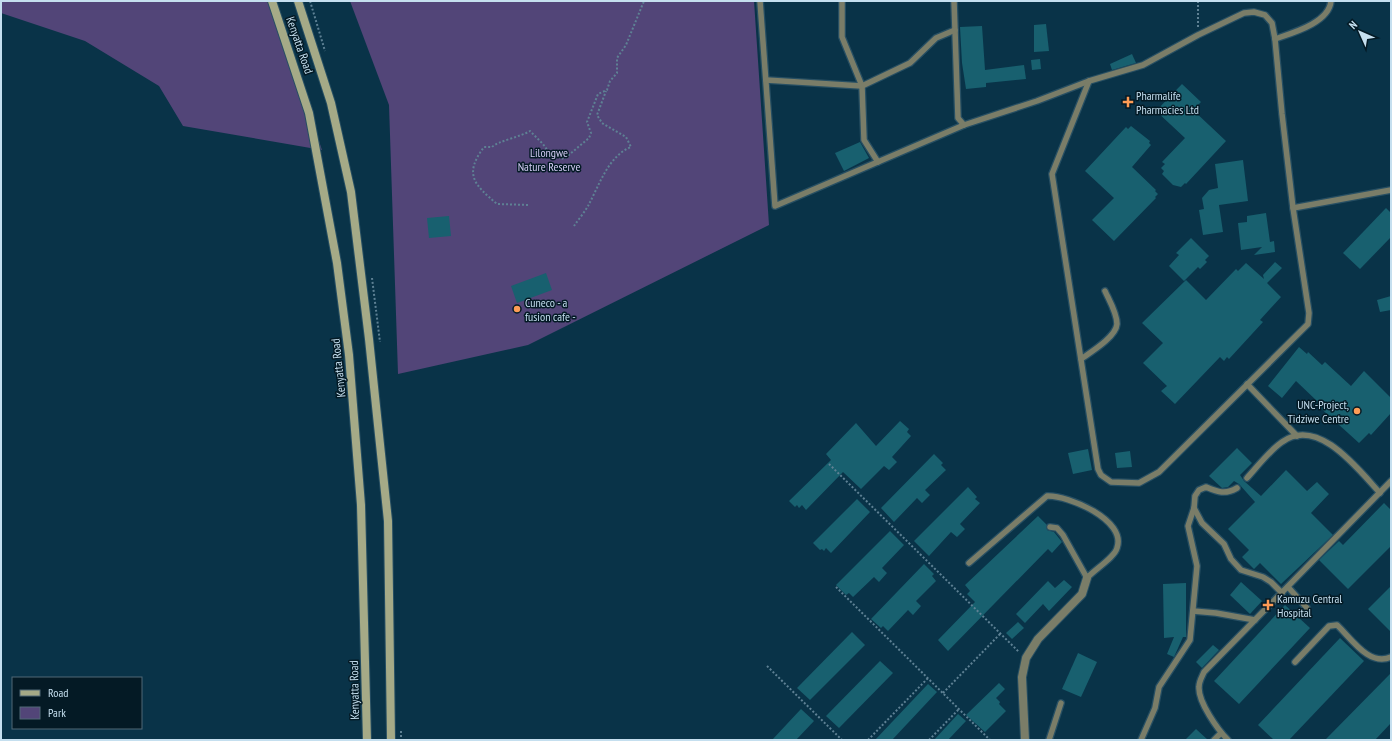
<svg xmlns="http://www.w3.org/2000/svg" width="1392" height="741" viewBox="0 0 1392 741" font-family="'PT Sans Narrow',sans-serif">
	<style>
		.green { fill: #524578 }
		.building { fill: #18606f }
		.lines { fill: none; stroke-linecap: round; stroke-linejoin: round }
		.lane-casing { stroke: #274f63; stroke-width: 8 }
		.street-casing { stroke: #274f63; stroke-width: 10 }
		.secondary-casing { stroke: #274f63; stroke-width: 10 }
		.path { stroke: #5e8194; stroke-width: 2; stroke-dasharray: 2 2; stroke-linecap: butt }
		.lane { stroke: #7a7d68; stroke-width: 5.5 }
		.street { stroke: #7a7d68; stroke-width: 8 }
		.secondary { stroke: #a5aa87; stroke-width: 8 }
		.poi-dot { fill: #fd9c56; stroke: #041a25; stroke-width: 1.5 }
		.labels { text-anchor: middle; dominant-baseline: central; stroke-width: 3; stroke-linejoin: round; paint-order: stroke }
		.street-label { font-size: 12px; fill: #c5dfef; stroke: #041a25 }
		.poi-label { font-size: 12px; fill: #c5dfef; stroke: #041a25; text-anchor: start }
		.park-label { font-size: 12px; fill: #d1caf1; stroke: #041a25 }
	</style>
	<rect width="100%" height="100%" fill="#093348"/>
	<!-- green -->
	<g class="green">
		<path d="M1 1H272L322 150 183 126 159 86 85 41 1 13Z"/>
		<path d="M350 1H754L769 225 528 345 398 374 389 105Z"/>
	</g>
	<!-- building -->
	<g class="building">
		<path d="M1046 24 1049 51 1034 52V25Z"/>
		<path d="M982 26 985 70 1024 65 1026 79 986 83V87L966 89 962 63 960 27Z"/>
		<path d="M1132 54 1136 63 1112 70 1110 64Z"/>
		<path d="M1040 59 1041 69 1032 70 1031 60Z"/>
		<path d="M1182 84 1201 102 1193 110 1226 141 1186 184 1185 183 1181 187 1173 185 1162 174 1164 171 1161 168 1165 164 1162 162 1185 138 1156 111Z"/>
		<path d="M1131 126 1150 141 1149 143 1151 145 1132 167 1156 190 1155 191 1158 194 1155 197 1156 198 1114 241 1092 220 1114 198 1085 171 1126 127 1128 129Z"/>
		<path d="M860 142 869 158 844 171 835 153Z"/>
		<path d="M1243 160 1248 201 1219 205 1223 232 1203 235 1199 210 1204 209 1202 198 1209 190 1218 188 1215 164Z"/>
		<path d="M1386 208 1391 213V237L1360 269 1343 253Z"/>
		<path d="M1266 213 1270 242 1274 241 1275 252 1254 255 1262 247 1241 250 1238 223 1247 222V216Z"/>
		<path d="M449 216 451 236 429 238 427 218Z"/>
		<path d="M1191 238 1209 256 1205 260 1207 262 1200 269 1198 267 1184 281 1169 266 1179 255 1176 253Z"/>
		<path d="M1275 262 1282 268 1267 283 1281 297 1260 320 1263 322 1229 359 1227 357 1224 361 1220 357 1175 404 1161 391 1167 386 1143 363 1163 343 1142 323 1186 280 1206 300 1236 269 1238 271 1246 263 1264 279 1263 275Z"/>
		<path d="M546 273 552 290 517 303 511 286Z"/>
		<path d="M1391 296V310L1380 312 1377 300Z"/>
		<path d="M1299 347 1307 354 1308 352 1322 365 1325 362 1351 386 1364 371 1391 398V413L1371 435 1369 433 1359 443 1316 404 1318 402 1296 381 1282 398 1268 386Z"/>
		<path d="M900 421 909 429 907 432 911 436 892 457 897 462 889 470 884 466 861 489 843 472 806 510 802 505 799 508 797 505 795 507 789 501 831 460 826 454 856 423 876 446Z"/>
		<path d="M1237 448 1252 463 1240 475 1244 481 1261 496 1286 470 1307 491 1317 482 1329 494 1311 513 1333 535 1281 584 1260 563 1254 569 1242 557 1249 550 1228 529 1255 502 1239 484 1234 481 1228 487 1222 488 1209 476Z"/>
		<path d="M1088 449 1092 470 1073 474 1068 453Z"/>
		<path d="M1130 451 1132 467 1117 468 1115 453Z"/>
		<path d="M934 454 943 463 941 465 946 470 925 490 930 495 922 503 917 498 894 522 881 508Z"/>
		<path d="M968 487 977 497 975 499 980 503 960 524 965 529 957 537 951 532 929 556 914 541Z"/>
		<path d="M857 499 870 512 831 553 826 548 824 551 822 549 820 550 813 543Z"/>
		<path d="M1384 503 1391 510V546L1348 589 1319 560 1339 541 1343 545Z"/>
		<path d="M1038 516 1047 525V530L1054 532 1062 542 1052 553 1048 549 948 651 938 640 975 602 967 594 970 591 965 585Z"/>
		<path d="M890 531 904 545 882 568 887 573 879 582 874 577 853 597 849 593 846 595 836 585Z"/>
		<path d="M924 564 934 574 932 576 936 581 916 601 921 606 913 615 908 610 888 631 883 626 881 628 871 619Z"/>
		<path d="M1064 580 1072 587 1049 611 1043 604 1025 623 1016 614 1048 581 1055 588Z"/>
		<path d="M1241 582 1262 601 1250 614 1230 595Z"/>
		<path d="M1186 583V637H1183L1174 657 1167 654 1174 637 1164 638 1163 584Z"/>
		<path d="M1391 586V632L1368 609Z"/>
		<path d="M1285 605 1310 628 1239 704 1214 681Z"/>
		<path d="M1018 622 1024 628 1012 639 1006 633Z"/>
		<path d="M852 632 865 645 810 700 797 688Z"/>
		<path d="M1340 638 1364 661 1289 740H1274L1258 725Z"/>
		<path d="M1213 645 1219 650 1202 668 1196 662Z"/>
		<path d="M1078 653 1097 662 1081 697 1062 689Z"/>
		<path d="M880 661 893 673 839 728 826 716Z"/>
		<path d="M1391 673V723L1375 740H1325Z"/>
		<path d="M999 683 1005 689 996 698 1000 702 999 704 1006 711 985 732 966 715Z"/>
		<path d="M928 684 937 692 892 740H875Z"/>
		<path d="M801 709 814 721 796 740H772Z"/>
		<path d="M958 714 966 721 948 740H934Z"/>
		<path d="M1196 729 1208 740H1185Z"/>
	</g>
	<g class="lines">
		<!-- lane casing -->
		<g class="lane-casing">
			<g id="lane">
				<path d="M760 1 775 206 964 125"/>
				<path d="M842 1V37L862 86 864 140 878 162"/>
				<path d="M954 1 958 118 964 125 1037 101 1089 81 1143 65 1198 35 1244 13 1254 12 1265 15 1272 23 1275 39 1282 114 1293 208 1391 190"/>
				<path d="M1275 39C1292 33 1329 23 1331 1"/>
				<path d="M766 80 862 86 910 63 936 38 955 30"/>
				<path d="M1089 81 1052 174 1098 469 1101 475 1111 482 1139 483 1159 472 1308 324 1309 313 1293 208"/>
				<path d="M1081 359C1091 352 1116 337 1117 324 1117 313 1109 300 1105 291"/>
				<path d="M1247 384 1297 436"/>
				<path d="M1247 478C1257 467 1270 450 1282 442 1318 416 1358 469 1380 493"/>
				<path d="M1194 508 1202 523 1224 544 1231 559 1241 570 1263 577 1271 582 1282 593"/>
				<path d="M969 563 1047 496C1068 495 1127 520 1117 548 1115 557 1094 570 1087 578L1063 535 1057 528 1050 527"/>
				<path d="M1288 587 1307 608"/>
				<path d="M1193 611 1216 613 1255 620"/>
				<path d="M1295 662 1329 626 1337 625C1351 638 1369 667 1391 657"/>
				<path d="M1049 740 1061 703"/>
				<path d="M1141 740 1155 708 1159 687 1190 640 1197 566 1188 526 1194 508 1195 496 1199 490 1206 487C1218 492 1225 495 1237 488"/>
				<path d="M1214 740 1221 733"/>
				<path d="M1228 740C1218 730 1198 702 1199 687 1199 681 1202 677 1204 672L1391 481"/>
			</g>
		</g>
		<!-- street casing -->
		<g class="street-casing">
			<path id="street" d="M1025 740 1022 677 1026 658 1038 639 1082 594 1087 578"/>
		</g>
		<!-- secondary casing -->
		<g class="secondary-casing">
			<g id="secondary">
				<path d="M272 1 309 113 337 263 349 355 361 505 367 740"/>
				<path d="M298 1 331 103 351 192 369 339 388 521 391 740"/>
			</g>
		</g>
		<!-- path -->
		<g class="path">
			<path d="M310 1 325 51"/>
			<path d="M1198 1V27"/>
			<path d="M528 205 497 204C475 185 463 175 484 147H492C498 141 520 137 530 131L543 144 550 154 564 159 589 138 591 133 587 122 598 94 607 90 610 81 617 73V58L626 45 644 1"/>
			<path d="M574 226C578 220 584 213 588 206 599 186 608 156 631 147L626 137 602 123 597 115 606 91"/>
			<path d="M372 278 380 342"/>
			<path d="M829 464 1019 652"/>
			<path d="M836 587 990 740"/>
			<path d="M767 666 842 740"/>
			<path d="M943 693 1000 634"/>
			<path d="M401 731V740"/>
			<path d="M868 740 928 678"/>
			<path d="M929 740 959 709"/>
		</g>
		<!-- lane -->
		<use href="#lane" class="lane"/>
		<!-- street -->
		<use href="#street" class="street"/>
		<!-- secondary -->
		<use href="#secondary" class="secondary"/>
	</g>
	<!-- markers -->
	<g class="poi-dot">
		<path d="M1126 96h4v4h4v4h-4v4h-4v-4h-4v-4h4z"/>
		<circle cx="517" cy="309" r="4"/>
		<circle cx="1357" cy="411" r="4"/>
		<path d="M1266 599h4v4h4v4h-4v4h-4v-4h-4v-4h4z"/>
	</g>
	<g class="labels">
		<!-- street labels -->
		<g class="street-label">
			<text transform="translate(300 45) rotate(71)">Kenyatta Road</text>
			<text transform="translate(338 368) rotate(-96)">Kenyatta Road</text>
			<text transform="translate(354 690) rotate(-91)">Kenyatta Road</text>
		</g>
		<!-- poi labels -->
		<g class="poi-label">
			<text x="1136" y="95">Pharmalife<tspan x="1136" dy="14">Pharmacies Ltd</tspan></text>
			<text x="525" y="302">Cuneco - a<tspan x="525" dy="14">fusion cafe -</tspan></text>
			<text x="1349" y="404" text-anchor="end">UNC-Project,<tspan x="1349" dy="14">Tidziwe Centre</tspan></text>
			<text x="1277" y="598">Kamuzu Central<tspan x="1277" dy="14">Hospital</tspan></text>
		</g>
		<!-- park labels -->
		<g class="park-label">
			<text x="549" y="152">Lilongwe<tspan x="549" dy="14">Nature Reserve</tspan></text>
		</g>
	</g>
	<!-- border -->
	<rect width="1392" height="741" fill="none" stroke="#c5dfef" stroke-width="4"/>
	<!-- legend -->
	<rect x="12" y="677" width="130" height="52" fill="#041a25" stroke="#516976"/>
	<rect x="20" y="690" width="20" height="6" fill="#a5aa87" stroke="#516976"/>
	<text x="48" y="697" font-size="12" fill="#c5dfef">Road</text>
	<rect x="20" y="707" width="20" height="12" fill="#524578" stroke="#516976"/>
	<text x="48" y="717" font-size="12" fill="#c5dfef">Park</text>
	<!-- north arrow -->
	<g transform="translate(1360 32) rotate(315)" stroke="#041a25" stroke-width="3" paint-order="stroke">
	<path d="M0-3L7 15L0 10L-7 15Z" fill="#c5dfef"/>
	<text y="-6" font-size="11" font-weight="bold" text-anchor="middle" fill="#c5dfef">N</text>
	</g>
</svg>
